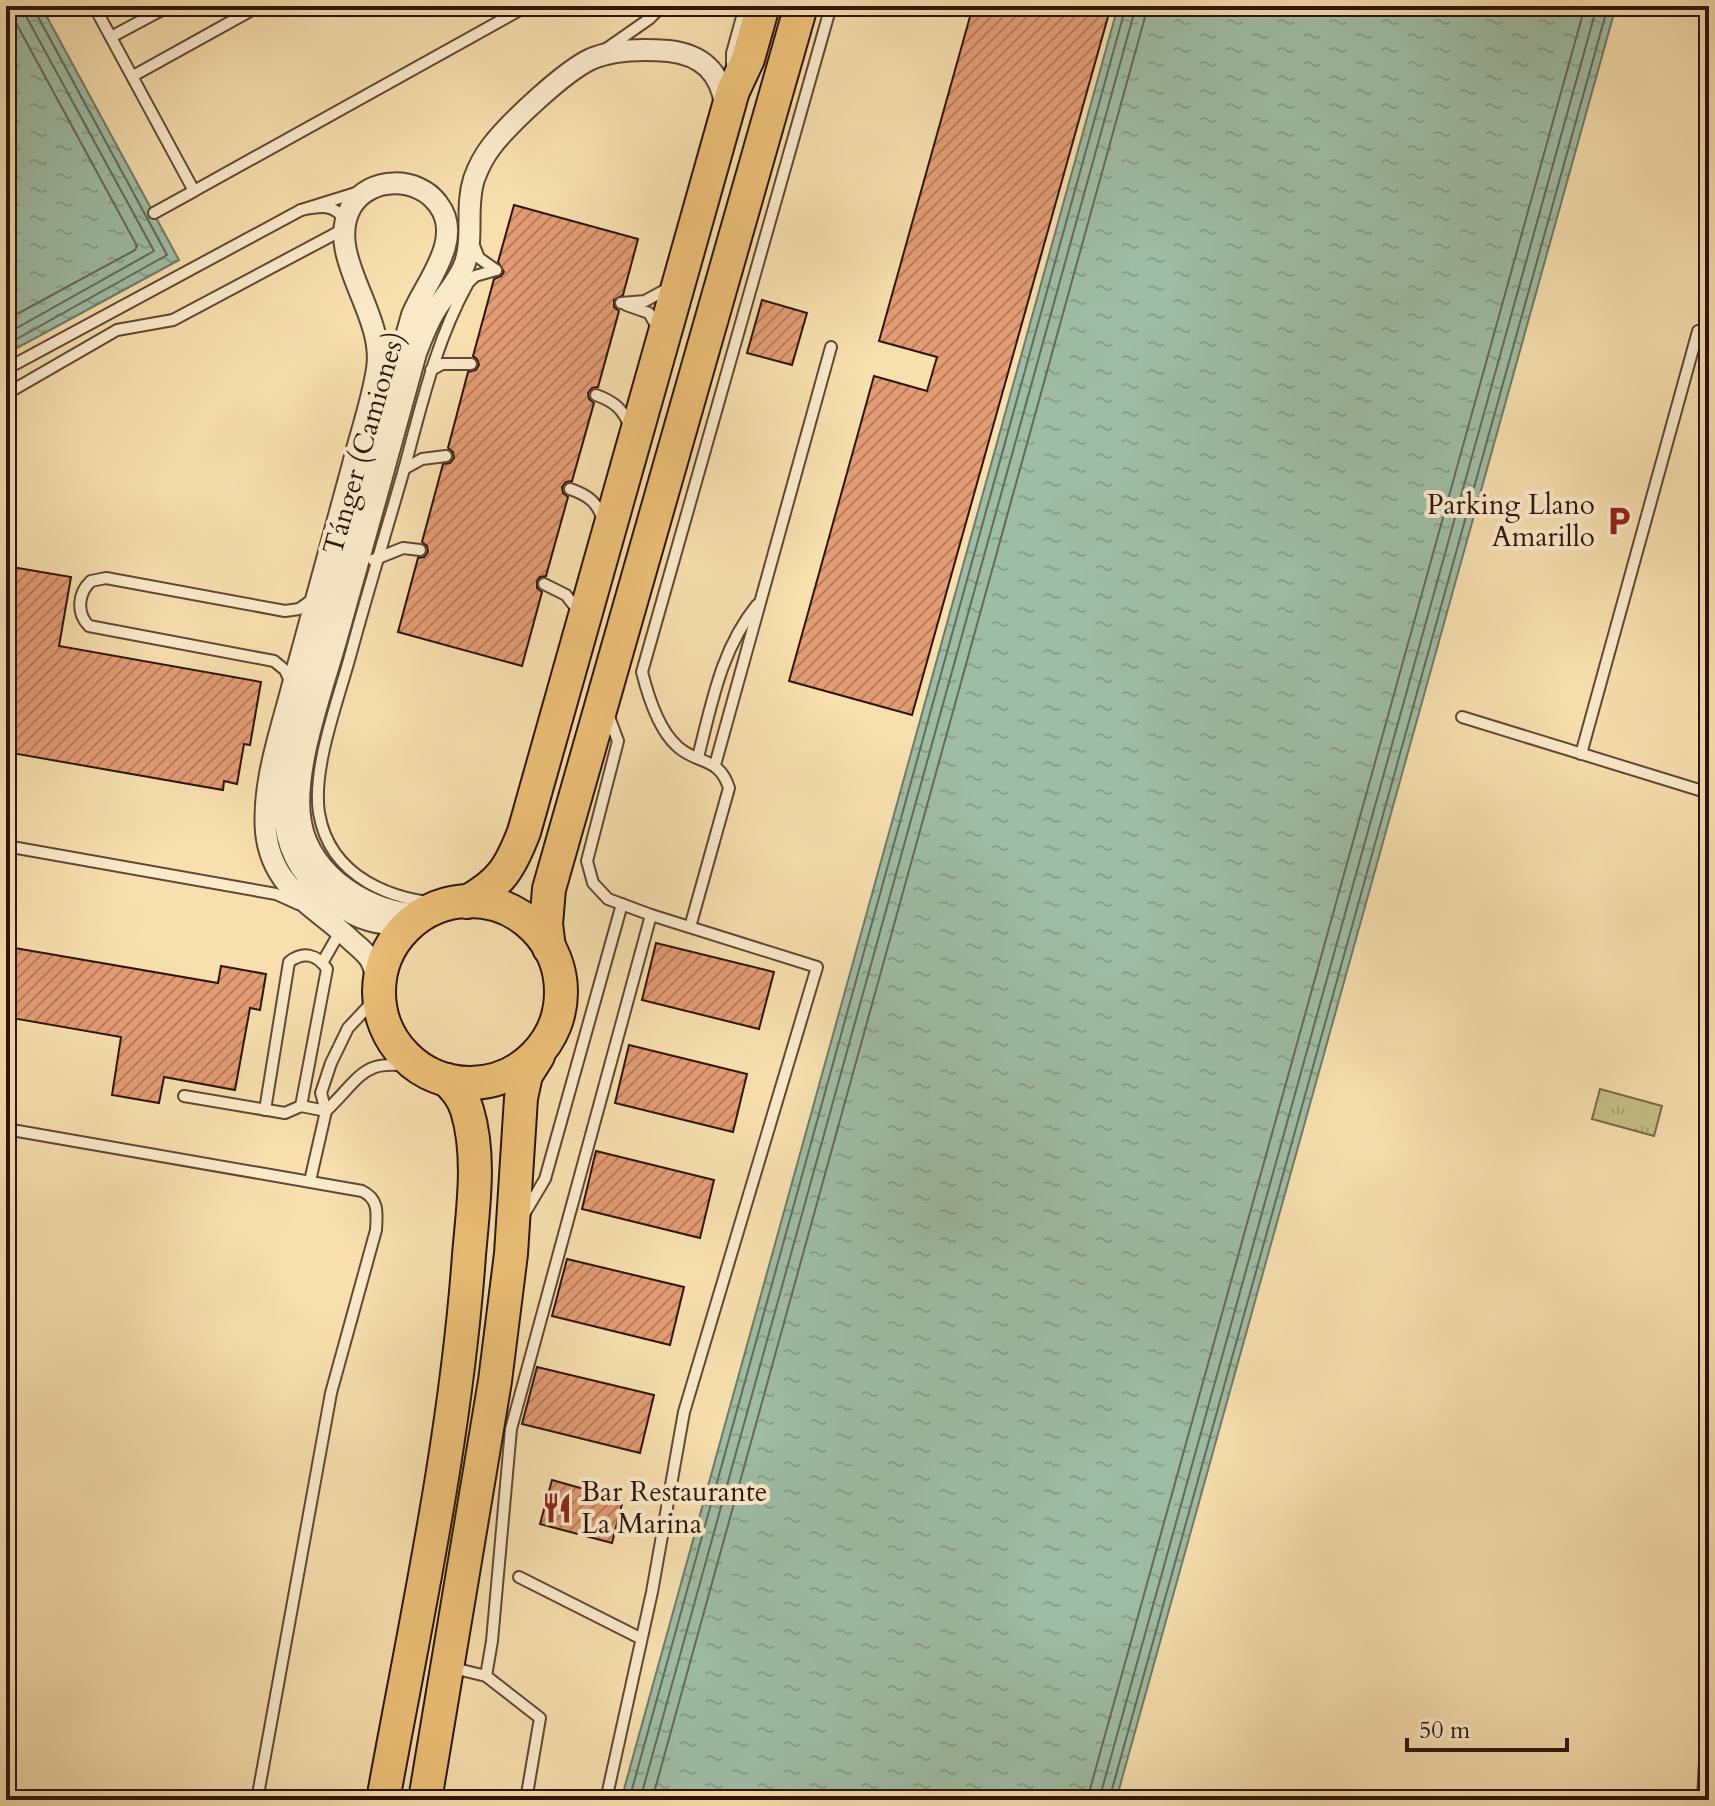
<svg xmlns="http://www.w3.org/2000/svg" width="1715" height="1806" viewBox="0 0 1715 1806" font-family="Cardo,serif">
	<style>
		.park { fill: url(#park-tufts); stroke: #796a48; stroke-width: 2 }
		.water { fill: url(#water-ripples); stroke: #717a68; stroke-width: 2 }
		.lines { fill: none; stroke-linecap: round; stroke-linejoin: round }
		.shore { stroke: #666958; stroke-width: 2 }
		.building { fill: url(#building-hatch); stroke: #2e150a; stroke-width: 2 }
		.lane-casing { stroke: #604833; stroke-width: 14 }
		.street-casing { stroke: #604833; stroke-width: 24 }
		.primary-casing { stroke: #2e150a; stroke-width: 36 }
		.lane { stroke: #faeaca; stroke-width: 10 }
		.street { stroke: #faeaca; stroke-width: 20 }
		.primary { stroke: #ecc077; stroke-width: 32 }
		.labels { text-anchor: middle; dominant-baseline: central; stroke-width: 8; stroke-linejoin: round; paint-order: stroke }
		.street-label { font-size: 28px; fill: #2e150a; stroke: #faeaca }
		.poi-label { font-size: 28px; fill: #2e150a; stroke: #faeaca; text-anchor: end }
	</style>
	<defs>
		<pattern id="park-tufts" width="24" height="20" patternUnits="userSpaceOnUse" patternTransform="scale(2)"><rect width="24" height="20" fill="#c4c085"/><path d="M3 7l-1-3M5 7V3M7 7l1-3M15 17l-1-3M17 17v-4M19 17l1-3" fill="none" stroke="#a9a472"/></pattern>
		<pattern id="water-ripples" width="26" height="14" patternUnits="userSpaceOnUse" patternTransform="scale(2)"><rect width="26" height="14" fill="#9ebda7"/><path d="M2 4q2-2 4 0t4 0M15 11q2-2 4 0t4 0" fill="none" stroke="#88a28e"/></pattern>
		<pattern id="building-hatch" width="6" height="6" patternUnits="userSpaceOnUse" patternTransform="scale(2)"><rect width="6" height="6" fill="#e49c74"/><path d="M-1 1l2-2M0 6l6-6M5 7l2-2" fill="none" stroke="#b97e5d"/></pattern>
	</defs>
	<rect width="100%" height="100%" fill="#f7dfae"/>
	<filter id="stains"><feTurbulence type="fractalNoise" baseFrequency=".0025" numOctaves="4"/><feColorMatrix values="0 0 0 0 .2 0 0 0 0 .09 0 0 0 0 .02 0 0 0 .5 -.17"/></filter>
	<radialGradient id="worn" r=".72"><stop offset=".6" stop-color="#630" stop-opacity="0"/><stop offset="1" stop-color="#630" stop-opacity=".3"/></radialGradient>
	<!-- park -->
	<path class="park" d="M1600 1089 1662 1106 1654 1136 1592 1119Z"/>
	<!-- water -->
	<g class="water">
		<path d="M6 6H41L179 260 6 354Z"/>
		<path d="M1118 6H1616L1116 1800H621Z"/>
	</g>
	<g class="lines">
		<!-- shore -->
		<g class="shore">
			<path d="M6 320 135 250 137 246 16 23 12 6"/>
			<path d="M6 334 154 251 27 18 25 6"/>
			<path d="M6 345 167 255 36 13 35 6"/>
			<path d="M629 1800 1126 6"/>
			<path d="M640 1800 1136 6"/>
			<path d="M652 1800 1148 6"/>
			<path d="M1087 1800 1585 6"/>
			<path d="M1099 1800 1597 6"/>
			<path d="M1109 1800 1608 6"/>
		</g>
	</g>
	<!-- building -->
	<g class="building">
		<path d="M973 6H1111L912 715 789 681 874 376 927 391 937 357 879 341Z"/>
		<path d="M514 205 638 239 623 295 614 300V307L619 311 598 387 592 388 588 393 589 399 594 403 572 481 566 482 562 487 563 493 568 497 546 576 540 577 537 581V588L542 592 522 666 398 632 418 558 424 557 428 552 427 546 422 542 443 464 450 463 454 458 453 452 448 448 468 372 476 370 479 365 477 359 473 356 494 279 501 276 504 272 498 262Z"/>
		<path d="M762 300 807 313 792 365 747 353Z"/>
		<path d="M6 566 71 577 59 646 261 682 250 745 244 744 237 784 224 781 223 790 6 752Z"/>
		<path d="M656 943 774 972 759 1029 642 1000Z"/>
		<path d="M9 947 218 983 221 966 266 974 260 1010 250 1008 235 1090 164 1077 159 1103 112 1095 121 1037 6 1017V964Z"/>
		<path d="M629 1045 747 1074 733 1132 615 1103Z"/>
		<path d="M596 1151 714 1180 700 1238 582 1209Z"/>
		<path d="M567 1259 684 1287 670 1345 552 1316Z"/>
		<path d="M537 1367 654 1395 640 1453 522 1424Z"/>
		<path d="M552 1480 623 1500 612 1543 540 1524Z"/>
	</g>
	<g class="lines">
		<!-- lane casing -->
		<g class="lane-casing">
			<g id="lane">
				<path d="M94 6 194 191 154 213"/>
				<path d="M111 37 169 6"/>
				<path d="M606 49 649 19 662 6"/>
				<path d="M732 66V53L745 6"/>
				<path d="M133 76 259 6"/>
				<path d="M194 191 527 6"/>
				<path d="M345 222C336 203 320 206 301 210L359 192"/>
				<path d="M473 243 479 258 496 270"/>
				<path d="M621 303 645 301 667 289"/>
				<path d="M626 305 649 313 657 327"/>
				<path d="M6 369 301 210"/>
				<path d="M431 370 442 364H471"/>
				<path d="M6 394 117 330 173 320 344 229"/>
				<path d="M596 395C613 401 624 409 630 428"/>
				<path d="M404 469 422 459 446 456"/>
				<path d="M570 489C588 495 599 503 603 522"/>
				<path d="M373 560 403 548 420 550"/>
				<path d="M544 584 566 595 579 612"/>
				<path d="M290 681 285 670 274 661 89 626C76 613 78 593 91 581L106 578 285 611 299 609 313 599"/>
				<path d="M1462 717 1709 793"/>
				<path d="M1581 754 1698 331"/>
				<path d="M698 757C712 703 721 649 757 605"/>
				<path d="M715 765 831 347"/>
				<path d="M6 846 276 894 298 904"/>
				<path d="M451 904C393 902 330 878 319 813 312 767 339 698 351 653 368 590 387 529 405 466 422 403 436 341 468 283L475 276 496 270"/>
				<path d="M690 927 729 788C719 756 697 765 677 746 658 729 648 696 642 672L831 6"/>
				<path d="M322 963 341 930"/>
				<path d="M184 1096 285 1113 301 1106 326 1111"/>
				<path d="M265 1110 289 962C303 951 317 954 327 969L301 1106"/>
				<path d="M326 1111C364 1074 362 1057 422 1068"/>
				<path d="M6 1129 362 1191C379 1199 377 1213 376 1230L331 1393 257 1800"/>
				<path d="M310 1181 326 1111 321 1093 331 1063 348 1028 379 995"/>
				<path d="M523 1216 545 1179 622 904"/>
				<path d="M519 1577 640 1638"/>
				<path d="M449 1667 486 1676 492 1641 511 1429 651 915"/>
				<path d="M486 1676 540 1718 526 1800"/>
				<path d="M606 1800 652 1592 684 1412 817 967 651 915 608 899 593 883 587 861 618 741 608 714"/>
				<path d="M1703 1800 1709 1686"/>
			</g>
		</g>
		<!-- street casing -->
		<g class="street-casing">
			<g id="street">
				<path d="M422 914C371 915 310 876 301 823 291 771 324 686 338 634 365 540 390 447 416 353 422 338 427 323 436 309 446 294 459 280 465 263 474 236 465 207 474 179 478 168 484 156 491 147 509 123 565 71 591 59 614 49 645 49 669 51 703 55 720 73 725 104"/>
				<path d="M379 988C377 978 375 968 370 959 366 953 359 947 353 942 317 907 272 890 266 832 262 783 281 731 293 684 313 612 333 540 352 468 360 435 372 402 377 369 386 313 324 256 351 207 369 176 418 176 438 204 465 239 425 283 412 315L297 722C282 793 267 854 335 902 358 920 381 927 410 923"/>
			</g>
		</g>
		<!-- primary casing -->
		<g class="primary-casing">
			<g id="primary">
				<circle cx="470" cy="992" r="91"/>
				<path d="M467 902C501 883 510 868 524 832L733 91 748 59 763 6"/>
				<path d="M549 948 546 924 549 889 801 6"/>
				<path d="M383 1800C416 1619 456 1438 469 1255 473 1208 481 1156 467 1110 463 1097 456 1089 447 1080"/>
				<path d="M425 1800 495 1381 511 1254 521 1098 526 1075 538 1056"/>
			</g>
		</g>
		<!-- lane -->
		<use href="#lane" class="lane"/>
		<!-- street -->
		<use href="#street" class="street"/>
		<!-- primary -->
		<use href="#primary" class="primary"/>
	</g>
	<!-- icons -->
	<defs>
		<g id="parking-bare" transform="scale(2.4)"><path d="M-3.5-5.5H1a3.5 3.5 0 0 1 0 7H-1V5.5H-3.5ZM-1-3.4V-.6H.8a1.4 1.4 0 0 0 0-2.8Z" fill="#8f2418" stroke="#faeaca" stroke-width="2.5" paint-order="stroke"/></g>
		<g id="restaurant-bare" transform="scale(2.4)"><path d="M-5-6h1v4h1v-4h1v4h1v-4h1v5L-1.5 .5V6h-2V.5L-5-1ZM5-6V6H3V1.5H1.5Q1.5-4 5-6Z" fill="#8f2418" stroke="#faeaca" stroke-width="2.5" paint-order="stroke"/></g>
	</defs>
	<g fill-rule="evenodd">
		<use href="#parking-bare" x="1619" y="521"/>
		<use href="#restaurant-bare" x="557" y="1508"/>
	</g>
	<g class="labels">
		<!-- street labels -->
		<g class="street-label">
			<text transform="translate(364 443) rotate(-74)">Tánger (Camiones)</text>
		</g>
		<!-- poi labels -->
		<g class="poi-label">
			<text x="1595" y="505">Parking Llano<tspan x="1595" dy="32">Amarillo</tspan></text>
			<text x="581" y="1492" text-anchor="start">Bar Restaurante<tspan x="581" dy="32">La Marina</tspan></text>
		</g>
	</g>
	<!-- margin -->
	<rect width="1715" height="1806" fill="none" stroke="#f7dfae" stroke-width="32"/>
	<rect x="8" y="8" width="1699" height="1790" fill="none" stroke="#2e150a" stroke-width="4"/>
	<rect x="16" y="16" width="1683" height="1774" fill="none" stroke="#2e150a" stroke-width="2"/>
	<!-- scale -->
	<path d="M1407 1738v12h160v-12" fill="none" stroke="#2e150a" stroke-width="4"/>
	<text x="1419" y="1738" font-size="24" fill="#2e150a" stroke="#faeaca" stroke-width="6" paint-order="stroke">50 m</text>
	<rect width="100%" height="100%" filter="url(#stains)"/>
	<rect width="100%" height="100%" fill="url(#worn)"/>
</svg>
